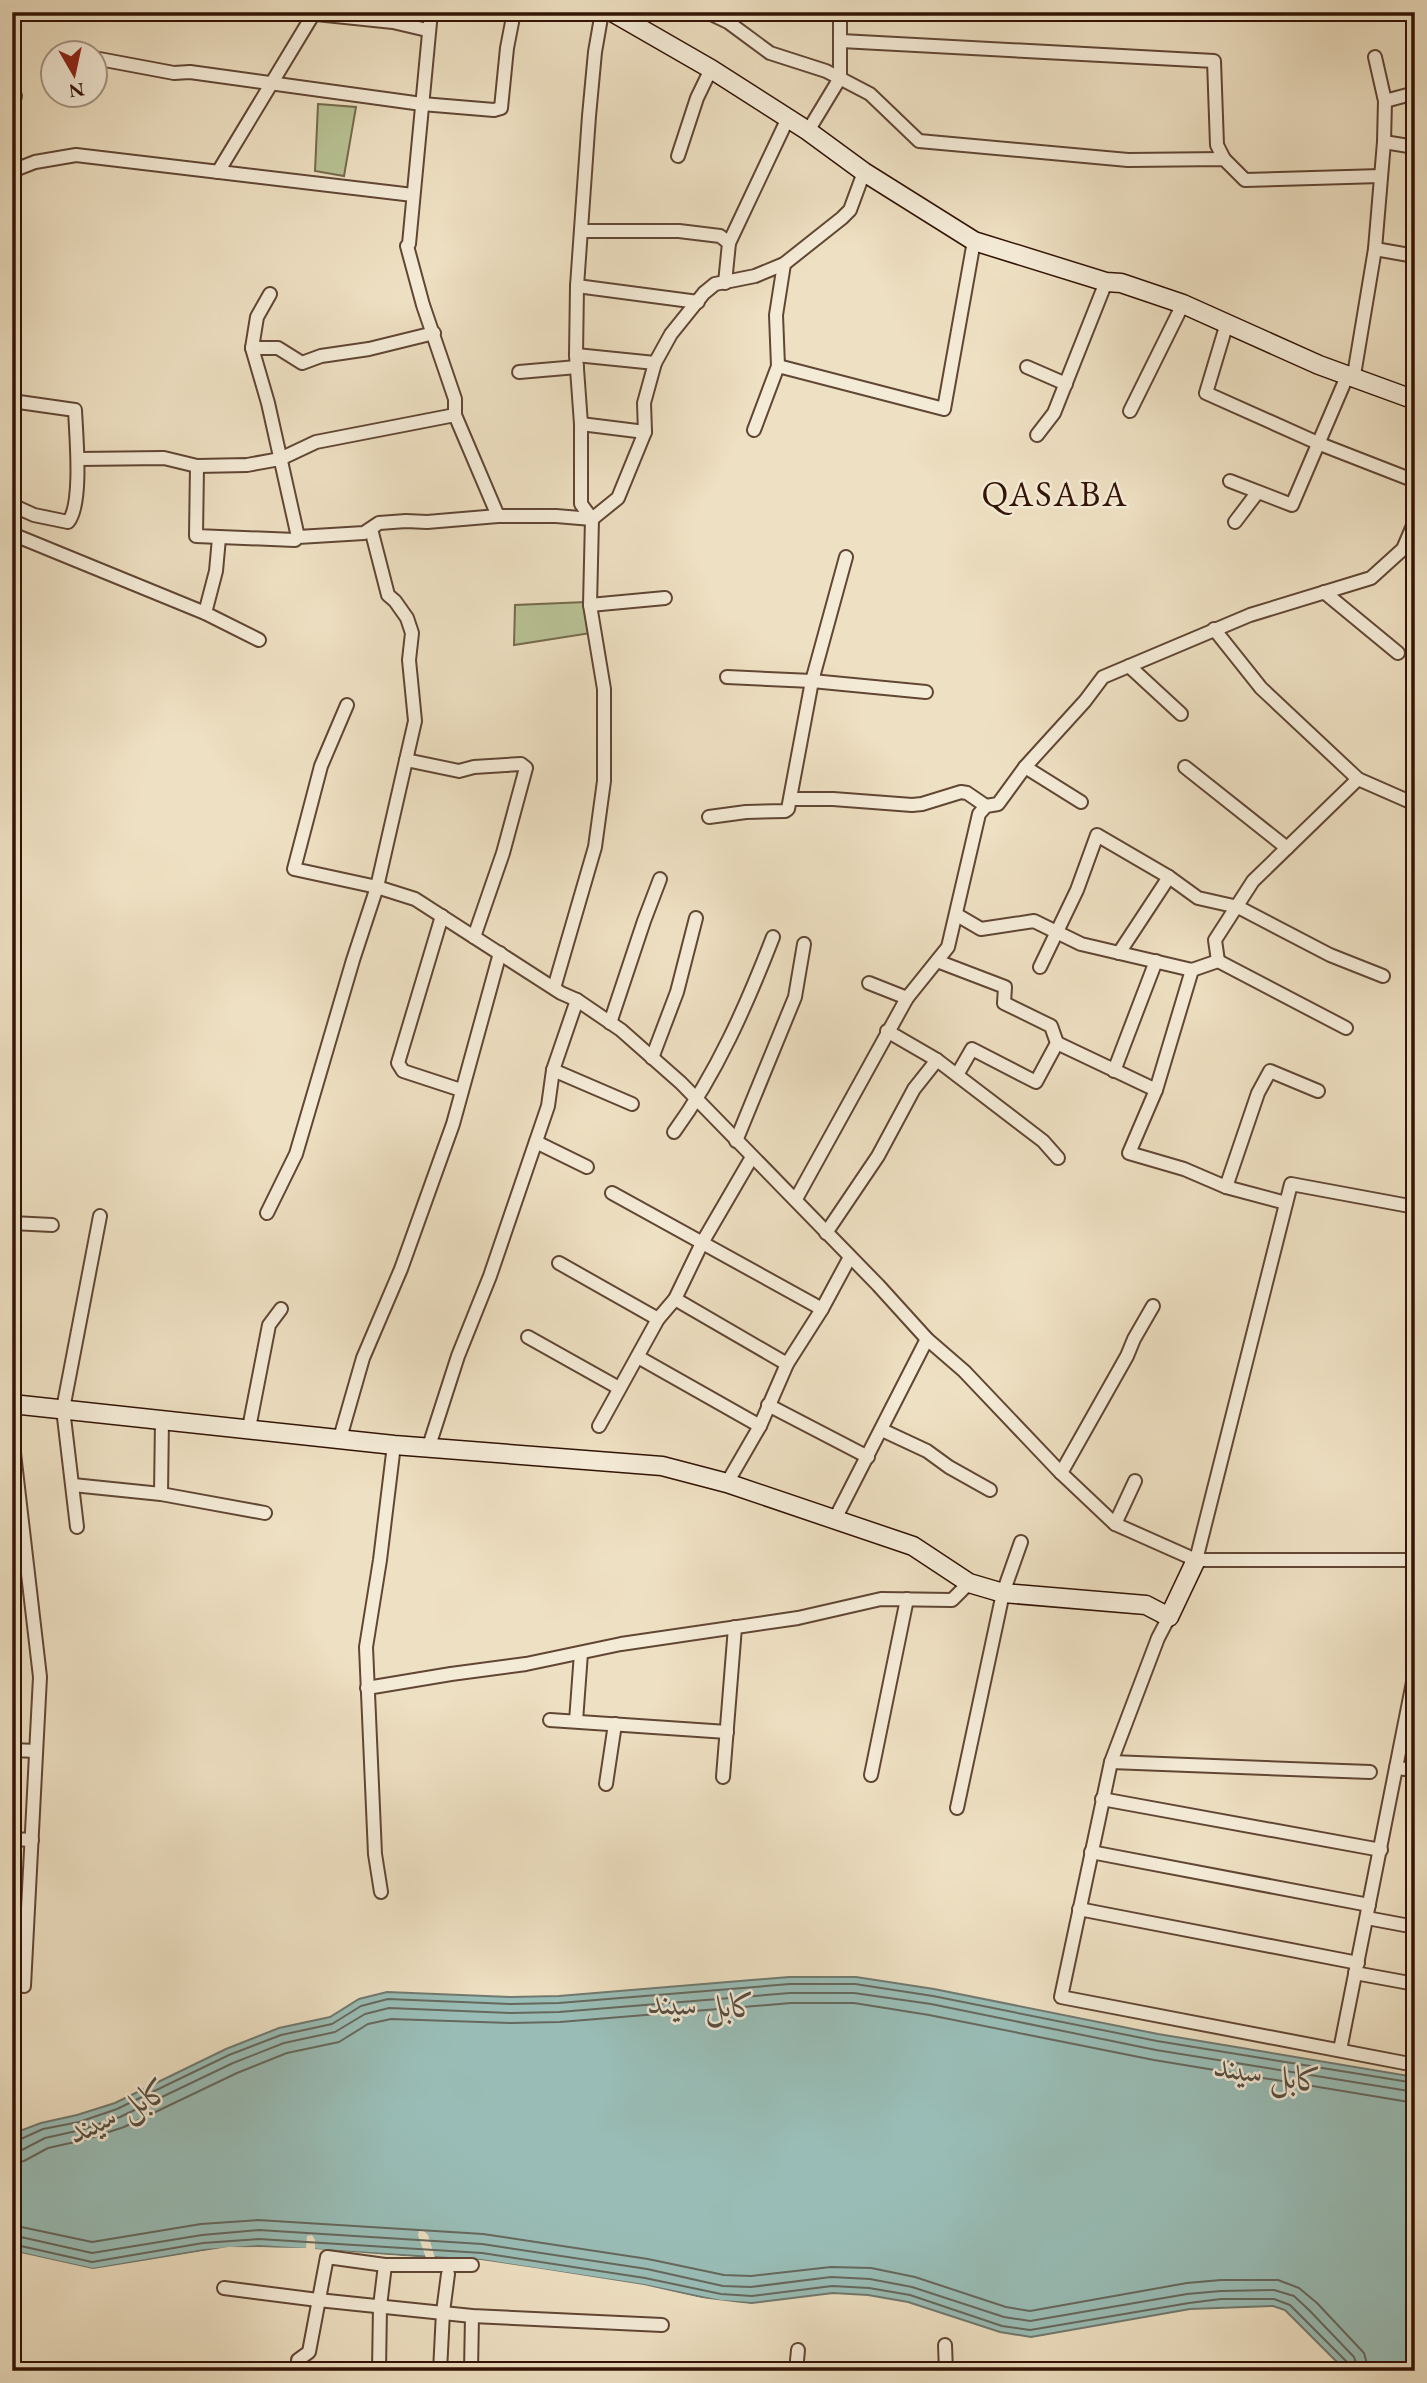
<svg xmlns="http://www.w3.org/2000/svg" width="1427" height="2383" viewBox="0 0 1427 2383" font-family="'EB Garamond',Amiri,serif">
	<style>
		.green { fill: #b8c294; stroke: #756a4c; stroke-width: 2 }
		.water { fill: #99bdb6; stroke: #70796f; stroke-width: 2 }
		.pier { fill: #eee0c2 }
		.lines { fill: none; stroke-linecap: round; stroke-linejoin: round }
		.shore { stroke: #66685e; stroke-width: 2 }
		.street-casing { stroke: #614634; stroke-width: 16 }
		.secondary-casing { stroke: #321305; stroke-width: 21 }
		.street { stroke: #f4ebd7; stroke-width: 12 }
		.secondary { stroke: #f4ebd7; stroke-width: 18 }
		.labels { text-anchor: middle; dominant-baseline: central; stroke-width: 5; stroke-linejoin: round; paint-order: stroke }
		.water-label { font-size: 33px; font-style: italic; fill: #564e43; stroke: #f4ebd7 }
		.quarter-label { font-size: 35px; letter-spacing: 2px; fill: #321305; stroke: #f4ebd7 }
	</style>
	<rect width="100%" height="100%" fill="#eee0c2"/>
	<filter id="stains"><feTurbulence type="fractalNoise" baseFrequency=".00286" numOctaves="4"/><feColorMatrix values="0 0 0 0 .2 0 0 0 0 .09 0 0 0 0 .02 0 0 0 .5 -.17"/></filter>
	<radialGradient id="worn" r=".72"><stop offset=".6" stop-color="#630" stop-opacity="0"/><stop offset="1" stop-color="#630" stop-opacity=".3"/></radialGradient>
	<!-- green -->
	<g class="green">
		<path d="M318 104 356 107 344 176 315 171Z"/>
		<path d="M586 602 591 633 514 645 515 605Z"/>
	</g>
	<!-- water -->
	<path class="water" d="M789 1977H856L934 1989 1158 2034 1415 2077V2371H1346L1285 2310 1273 2306 1190 2309 1031 2337 1000 2332 908 2302 868 2295 833 2293 752 2303 721 2301 644 2285 481 2260 259 2246 204 2250 93 2269 12 2251V2139L22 2130 41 2123 77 2115 115 2103 226 2049 279 2028 330 2017 359 1999 387 1992 511 1997 559 1996Z"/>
	<!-- pier -->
	<path class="pier" d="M423 2230 428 2235 435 2258 481 2260 542 2269 644 2285 701 2298 758 2305H720L644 2288 485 2264 342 2253 259 2249 228 2250 93 2273 12 2254V2251L93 2269 228 2247 306 2248 307 2236 312 2235 315 2240V2249L426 2258 418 2235 419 2231Z"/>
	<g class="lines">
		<!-- shore -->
		<g class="shore">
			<path d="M12 2143 43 2129 79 2122 117 2109 229 2055 281 2035 332 2024 361 2006 388 1999 511 2004 559 2003 790 1984H855L933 1996 1157 2041 1415 2083"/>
			<path d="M12 2152 20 2151 45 2138 81 2130 120 2117 233 2063 284 2043 335 2032 365 2014 389 2008 511 2013 559 2012 790 1993H854L931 2004 1156 2050 1415 2092"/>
			<path d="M12 2163 24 2161 48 2148 84 2140 124 2127 237 2073 287 2053 339 2042 368 2024 391 2019 511 2023 560 2022 791 2003H854L929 2015 1154 2060 1415 2103"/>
			<path d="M12 2225 92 2242 201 2224 258 2220 483 2234 648 2259 724 2275 751 2276 831 2267 871 2268 915 2277 1006 2307 1030 2311 1187 2283 1221 2280H1278L1299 2288 1317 2303 1364 2353 1369 2371"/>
			<path d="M12 2235 92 2253 202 2235 259 2230 482 2244 647 2269 723 2286 751 2287 831 2277 870 2279 912 2287 1004 2317 1030 2321 1187 2294 1221 2291 1274 2290 1294 2296 1309 2310 1354 2357 1359 2371"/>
			<path d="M12 2244 92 2262 203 2243 259 2239 482 2253 645 2278 721 2294 752 2296 832 2286 869 2288 910 2295 1002 2326 1030 2330 1189 2303 1221 2299H1274L1290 2305 1348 2363 1350 2371"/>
		</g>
		<!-- street casing -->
		<g class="street-casing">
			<g id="street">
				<path d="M297 12 393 22 427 30"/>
				<path d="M431 12 409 244 407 246 423 305 455 399V415L498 516"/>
				<path d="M707 12 728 22 770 53 826 71 870 94 919 141 1128 160 1224 159 1245 180 1381 176"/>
				<path d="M841 41 1214 61 1217 145 1224 159"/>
				<path d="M94 58 174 73 190 72 422 104 494 110 501 108 507 48 514 12"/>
				<path d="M1385 101 1415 93"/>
				<path d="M12 106 15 96"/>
				<path d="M808 131 840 78V12"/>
				<path d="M12 134 14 171"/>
				<path d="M1384 142 1415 147"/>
				<path d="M678 156 697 98 711 69"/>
				<path d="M12 171 35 162 76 155 413 195"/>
				<path d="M218 172 314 13"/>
				<path d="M582 231H679L720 236 729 243"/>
				<path d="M1375 249 1415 256"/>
				<path d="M725 283 729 243 788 118"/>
				<path d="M577 286 698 302"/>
				<path d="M270 294 257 317 252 348 268 403 298 537"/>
				<path d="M1227 323 1206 393 1320 444 1415 481"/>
				<path d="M252 348H278L302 363 321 356 369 349 434 333"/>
				<path d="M576 355 655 363"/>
				<path d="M778 366 944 409 974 241"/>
				<path d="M1027 367 1066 384"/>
				<path d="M519 372 577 367"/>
				<path d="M12 401 75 410C76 434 83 505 68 522L34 515 12 505"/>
				<path d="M1130 411 1183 304"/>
				<path d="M581 424 645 432"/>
				<path d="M754 430 778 366 776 315 784 264"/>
				<path d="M1037 435 1054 413 1106 282"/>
				<path d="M78 459 164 458 197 466 247 465 280 459 316 442 455 415"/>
				<path d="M197 466 196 536 295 540 298 537 364 533 379 523 406 521 427 522 498 516H556L592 519 618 498 645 432 644 403 655 363 671 334 704 293 715 284 755 276 784 264 842 218 850 210 864 172"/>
				<path d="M1230 481 1292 505 1345 381 1352 377 1355 369 1375 249 1384 142 1385 101 1375 57"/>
				<path d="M1235 522 1257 493"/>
				<path d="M12 534 205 613 259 640"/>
				<path d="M1324 592 1398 653"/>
				<path d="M590 605 665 598"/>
				<path d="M205 613 216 571 219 538"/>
				<path d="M1214 629 1261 688 1358 779 1415 804"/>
				<path d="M1129 666 1181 714"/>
				<path d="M727 677 812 681 926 692"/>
				<path d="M347 705 321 766 294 869 377 887 415 899 561 993 577 1000 621 1030 681 1083 878 1285 927 1339 964 1371 1061 1473 1115 1524 1196 1560H1415"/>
				<path d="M406 760 459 771 474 767 521 764 526 768 503 853 474 937"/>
				<path d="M1025 767 1081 802"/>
				<path d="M1185 767 1287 848"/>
				<path d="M791 799H833L912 805 922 804 961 792 967 793 986 806"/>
				<path d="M709 817 746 812 785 811 788 809 812 681 846 557"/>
				<path d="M957 915 981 929 1034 921 1081 944 1192 970 1218 961 1346 1028"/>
				<path d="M442 916 398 1063 403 1071 461 1090"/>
				<path d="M1119 953 1169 877"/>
				<path d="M937 961 1005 987 1004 1003 1051 1026 1057 1043 1036 1082 972 1049 957 1075"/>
				<path d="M1218 961 1215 940 1253 881 1358 779"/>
				<path d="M1040 967 1077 890 1097 835 1169 877 1198 898 1238 907 1330 955 1383 976"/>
				<path d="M1192 970 1156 1090 1129 1153 1184 1169 1226 1187 1286 1203"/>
				<path d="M869 983 907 998"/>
				<path d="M554 988 595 847 604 781V689L590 605 592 519 581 504V424L576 355 577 286 589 116 595 52 602 12"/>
				<path d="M610 1023 644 921 660 879"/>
				<path d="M887 1031 937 1060 1043 1141 1058 1158"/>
				<path d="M1057 1043 1156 1090"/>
				<path d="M652 1058 677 992 696 918"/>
				<path d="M553 1070 632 1104"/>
				<path d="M1114 1071 1156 961"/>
				<path d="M674 1132C717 1073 747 1004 773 937"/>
				<path d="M736 1141 795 997 804 944"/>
				<path d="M536 1142 587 1167"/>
				<path d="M1226 1187 1258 1093 1270 1071 1318 1091"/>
				<path d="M612 1193 822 1309"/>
				<path d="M796 1199 907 998 948 947 979 814 986 806 998 804 1025 767 1085 701 1103 677 1250 615 1371 578 1403 549 1415 521"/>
				<path d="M267 1213 296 1154 353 960 377 887 415 721 409 660 412 633 407 618 395 601 388 595 371 529"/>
				<path d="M12 1223 52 1225"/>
				<path d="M826 1233 878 1156 914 1089 937 1060"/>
				<path d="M559 1263 658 1319"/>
				<path d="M675 1299 787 1364"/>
				<path d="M528 1337 619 1388"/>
				<path d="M638 1357 760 1426"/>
				<path d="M768 1405 868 1457"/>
				<path d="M599 1426 658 1319 675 1299 702 1243 752 1157"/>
				<path d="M249 1428 269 1325 281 1309"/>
				<path d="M882 1430 927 1451 949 1467 990 1490"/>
				<path d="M12 1436 40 1677 24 1986"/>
				<path d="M340 1438 363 1358 401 1269 453 1124 500 953"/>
				<path d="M429 1446 458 1356 490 1276 548 1106 553 1070 577 1000"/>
				<path d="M1061 1473 1127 1356 1134 1339 1153 1306"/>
				<path d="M727 1483 760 1426 787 1364 822 1309 850 1257"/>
				<path d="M73 1485 161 1494 265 1513"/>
				<path d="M161 1494 162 1419"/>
				<path d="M835 1519 927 1339"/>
				<path d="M1115 1524 1135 1481"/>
				<path d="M77 1527 63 1409 100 1216"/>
				<path d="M1196 1560 1291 1184 1415 1207"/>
				<path d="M1169 1617 1158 1638 1111 1762 1061 1997 1415 2065"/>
				<path d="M367 1688 451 1674 526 1664 621 1644 798 1618 881 1599 952 1600 969 1583"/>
				<path d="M550 1720 727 1732"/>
				<path d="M576 1721 581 1653"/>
				<path d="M12 1750 36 1751"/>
				<path d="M1111 1762 1370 1772"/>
				<path d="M1396 1768 1415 1770"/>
				<path d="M871 1775 907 1599"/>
				<path d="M723 1777 735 1627"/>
				<path d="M606 1784 615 1724"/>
				<path d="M1102 1799 1381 1850"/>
				<path d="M957 1808 1003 1593 1021 1542"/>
				<path d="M12 1839 32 1840"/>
				<path d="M1091 1852 1369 1905"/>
				<path d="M381 1892 375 1854 366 1647 380 1560 394 1445"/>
				<path d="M1079 1909 1358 1963"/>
				<path d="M1367 1918 1415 1927"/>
				<path d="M1355 1973 1415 1984"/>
				<path d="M1340 2050 1415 1672"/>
				<path d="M224 2288 318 2300 472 2316 662 2325"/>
				<path d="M945 2345 946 2371"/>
				<path d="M298 2371V2360L309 2352 327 2257 385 2265H472"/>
				<path d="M379 2371 380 2306 385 2265"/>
				<path d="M440 2371 443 2312 448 2274"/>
				<path d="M471 2371 472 2316"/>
				<path d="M796 2371 798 2350"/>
			</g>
		</g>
		<!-- secondary casing -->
		<g class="secondary-casing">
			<g id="secondary">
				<path d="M612 12 711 69 808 131 864 172 974 241 1106 282 1121 283 1183 304 1319 365 1415 400"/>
				<path d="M12 1404 394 1445 662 1466 727 1483 913 1546 969 1583 1003 1593 1146 1605 1169 1617 1196 1560"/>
			</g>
		</g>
		<!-- street -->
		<use href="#street" class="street"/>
		<!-- secondary -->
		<use href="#secondary" class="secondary"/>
	</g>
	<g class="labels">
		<!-- water labels -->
		<g class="water-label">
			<text transform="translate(703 2004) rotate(2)">کابل سيند</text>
			<text transform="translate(1269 2073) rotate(9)">کابل سيند</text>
			<text transform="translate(119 2110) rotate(-26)">کابل سيند</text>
		</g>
		<!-- quarter labels -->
		<g class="quarter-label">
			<text x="1055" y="493">QASABA</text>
		</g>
	</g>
	<!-- margin -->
	<rect width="1427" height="2383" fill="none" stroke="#eee0c2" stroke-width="42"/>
	<rect x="14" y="14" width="1399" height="2355" fill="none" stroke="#321305" stroke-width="3.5"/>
	<rect x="21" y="21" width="1385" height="2341" fill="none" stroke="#321305" stroke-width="2"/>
	<!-- north arrow -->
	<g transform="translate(74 74) rotate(171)"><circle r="33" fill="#f4ebd7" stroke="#a69583" stroke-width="2"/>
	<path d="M0-5L12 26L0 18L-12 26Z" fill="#8f2418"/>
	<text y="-10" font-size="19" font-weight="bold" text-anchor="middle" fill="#321305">N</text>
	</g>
	<rect width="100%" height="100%" filter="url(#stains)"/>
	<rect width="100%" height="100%" fill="url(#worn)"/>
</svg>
